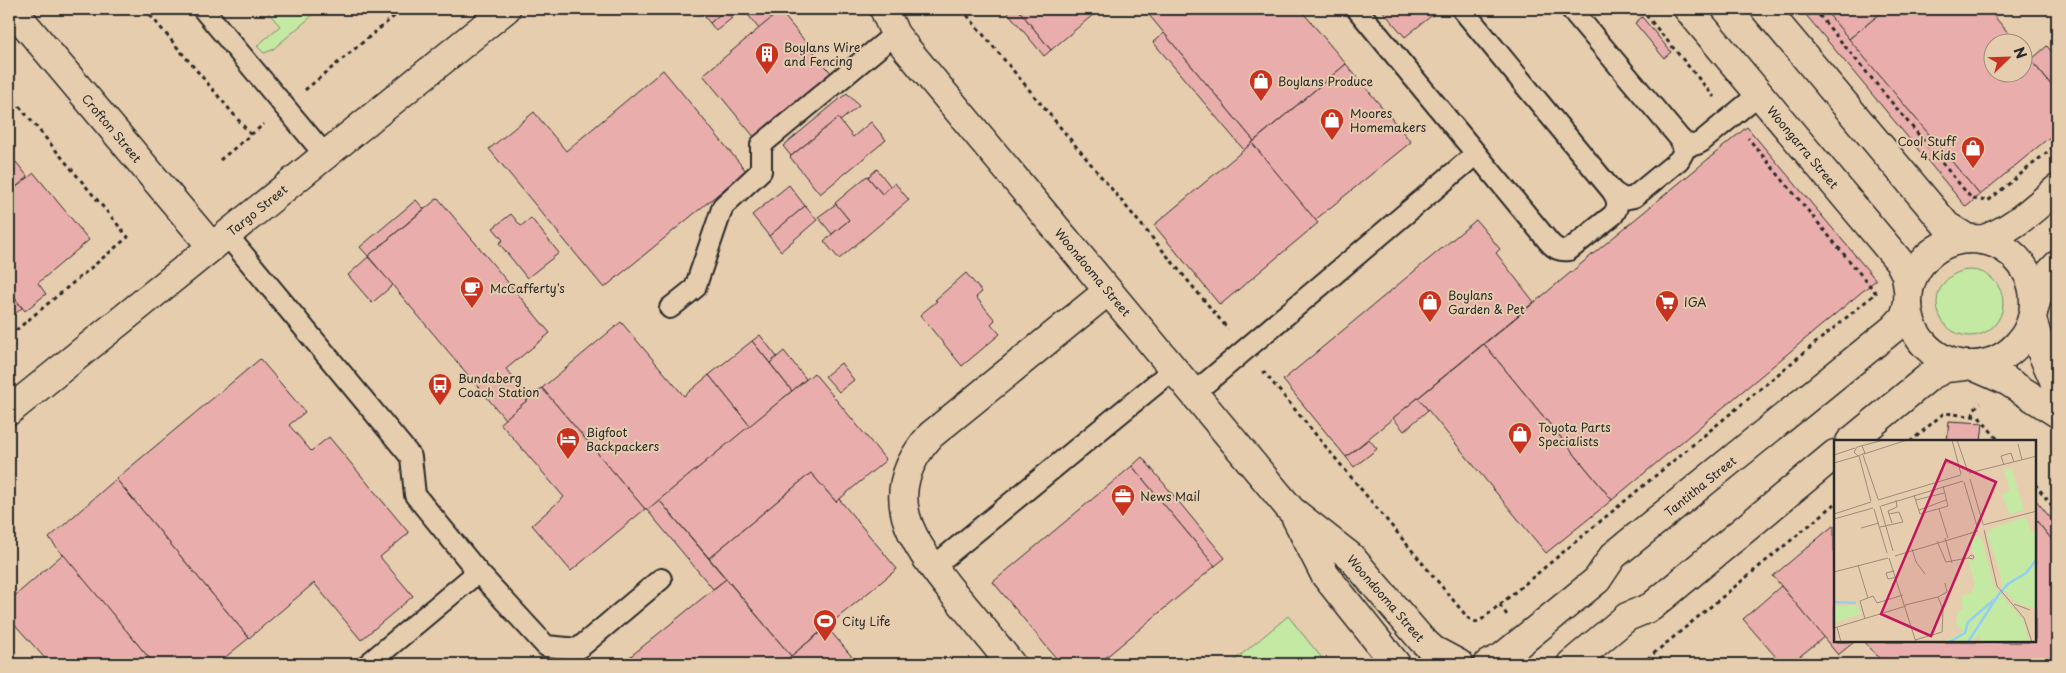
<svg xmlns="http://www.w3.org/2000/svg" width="2066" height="673" viewBox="0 0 2066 673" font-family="'Playpen Sans',sans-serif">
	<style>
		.green { fill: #c3e9a3; stroke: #778a67 }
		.building { fill: #e9aeac; stroke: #2b2b2b }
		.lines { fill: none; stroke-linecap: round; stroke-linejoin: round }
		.service-casing { stroke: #2b2b2b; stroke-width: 24 }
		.minor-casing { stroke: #2b2b2b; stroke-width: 31 }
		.tertiary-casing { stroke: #2b2b2b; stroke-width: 31 }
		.path { stroke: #2b2b2b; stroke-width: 3; stroke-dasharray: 4 4; stroke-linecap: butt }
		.service { stroke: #e6cdae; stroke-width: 20 }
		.minor { stroke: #e6cdae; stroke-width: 28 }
		.tertiary { stroke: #e6cdae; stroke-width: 28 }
		.labels { text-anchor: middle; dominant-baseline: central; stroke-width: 4; stroke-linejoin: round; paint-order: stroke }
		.poi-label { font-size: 12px; fill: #2b2b2b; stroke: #e6cdae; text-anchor: start }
		.street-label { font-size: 12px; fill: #2b2b2b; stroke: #e6cdae }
		.inset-river { fill: none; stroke: #92cff3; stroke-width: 2.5 }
		.inset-road { fill: none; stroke: #9b8c7a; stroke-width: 1 }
		.view { fill: #c2185b; fill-opacity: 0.15; stroke: #c2185b; stroke-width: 2.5 }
		.inset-edge { fill: none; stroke: #2b2b2b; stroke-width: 2.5 }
	</style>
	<rect width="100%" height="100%" fill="#e6cdae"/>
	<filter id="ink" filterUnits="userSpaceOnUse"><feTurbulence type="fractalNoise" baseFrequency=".02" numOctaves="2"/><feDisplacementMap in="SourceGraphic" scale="10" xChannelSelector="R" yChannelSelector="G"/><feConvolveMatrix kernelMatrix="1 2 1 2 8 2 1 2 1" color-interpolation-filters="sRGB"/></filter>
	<g filter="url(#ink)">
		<!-- green -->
		<g class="green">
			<path d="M265 9H320L272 50 264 53 257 46 280 26Z"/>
			<circle cx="1970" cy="303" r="33"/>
			<path d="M1288 616 1321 657 1330 664H1230Z"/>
		</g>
		<!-- building -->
		<g class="building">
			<path d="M698 9H727L710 23Z"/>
			<path d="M750 9H778L780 11 759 29 746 12Z"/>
			<path d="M1005 9H1018L1051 50 1044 56Z"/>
			<path d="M1018 9H1100L1051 50Z"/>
			<path d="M1144 9H1300L1346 64 1254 141Z"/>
			<path d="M1381 9H1431L1435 13 1405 37Z"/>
			<path d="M1801 9H1825L1980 195 1966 207Z"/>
			<path d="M1824 9H1886L1849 39Z"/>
			<path d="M1886 9H1988L2016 42H1994V72H2024V52L2057 92V131L1980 195 1849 39Z"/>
			<path d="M725 10 732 18 716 31 710 23Z"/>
			<path d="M780 11 832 74 755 138 703 75Z"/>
			<path d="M1642 17 1671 52 1664 58 1635 23Z"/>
			<path d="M1164 33 1254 141 1244 150 1153 42Z"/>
			<path d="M2047 46 2057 59V92L2031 60Z"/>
			<path d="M1346 64 1411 142 1315 220 1252 143Z"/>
			<path d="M663 70 746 171 604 288 489 149 534 112 566 151Z"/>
			<path d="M847 93 859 106 840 121 838 118 791 156 783 146Z"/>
			<path d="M838 118 853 137 871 122 886 140 820 194 790 157Z"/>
			<path d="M1747 127 1876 280 1612 500 1484 344Z"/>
			<path d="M1252 143 1318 223 1220 305 1154 225Z"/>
			<path d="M16 162 28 177 9 193V168Z"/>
			<path d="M877 169 891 187 882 194 868 177Z"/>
			<path d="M34 173 89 240 38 283 46 294 25 311 9 291V193Z"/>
			<path d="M867 176 882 194 895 183 909 200 839 259 824 241 849 220 835 203Z"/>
			<path d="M789 185 805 206 769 236 752 215Z"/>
			<path d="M438 198 550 333 506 369 530 398 505 419 368 256Z"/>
			<path d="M416 200 424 209 368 256 360 247Z"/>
			<path d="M836 204 849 220 832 234 818 217Z"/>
			<path d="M805 206 817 220 781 251 769 236Z"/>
			<path d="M511 214 521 226 531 218 559 253 527 278 499 243 503 240 493 228Z"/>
			<path d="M1476 220 1500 249 1496 253 1534 302 1346 457 1283 380Z"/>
			<path d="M368 257 393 285 372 303 348 275Z"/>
			<path d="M966 273 982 292 976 297 995 320 991 324 1000 334 962 366 920 315 937 301 935 300Z"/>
			<path d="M9 291 22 308 9 319Z"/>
			<path d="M621 322 684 396 709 375 750 426 647 510 646 508 645 509 542 388Z"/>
			<path d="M760 335 777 357 770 363 752 341Z"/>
			<path d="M752 341 792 391 750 426 709 375Z"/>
			<path d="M1484 344 1612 500 1546 553 1418 398Z"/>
			<path d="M784 351 806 379 792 391 770 363Z"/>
			<path d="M260 359 305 412 289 425 311 451 329 437 409 533 380 557 413 596 361 640 314 583 249 638 116 479Z"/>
			<path d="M841 363 854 380 839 392 825 376Z"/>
			<path d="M814 373 886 460 836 502 811 473 709 558 659 500Z"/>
			<path d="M542 388 645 509 571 571 532 525 564 497 500 423Z"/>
			<path d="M1418 398 1428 410 1404 431 1393 418Z"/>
			<path d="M1949 421 1983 423 1981 442H1947Z"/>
			<path d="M1369 439 1377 449 1354 467 1346 457Z"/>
			<path d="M1142 457 1225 558 1215 566 1132 466Z"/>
			<path d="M1132 466 1215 566 1098 664H1061L993 582Z"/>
			<path d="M811 473 836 502 839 499 897 569 791 656 709 558Z"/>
			<path d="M116 479 249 638 217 664H154L49 538Z"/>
			<path d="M2035 499 2057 526V546L2035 519Z"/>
			<path d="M659 500 726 579 713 589 647 510Z"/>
			<path d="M2035 519 2057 546V664H1884L1865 642H2035Z"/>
			<path d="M1834 525 1835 642H1854L1838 655 1773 576Z"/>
			<path d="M63 554 154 664H50L9 618V601Z"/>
			<path d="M726 579 791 656 782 664H621Z"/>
			<path d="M1781 586 1824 637 1790 664H1782L1743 619Z"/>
			<path d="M827 627 858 664H782L791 656Z"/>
		</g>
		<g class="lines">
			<!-- service casing -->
			<g class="service-casing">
				<g id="service">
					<path d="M203 9 325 155"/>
					<path d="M1357 9 1549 242C1555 249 1560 251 1569 250L1613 215C1619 207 1618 201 1613 192L1462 9"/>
					<path d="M1571 9 1681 140C1688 145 1693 147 1701 142L1759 94"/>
					<path d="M1613 192 1624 199 1634 197 1679 160 1684 151 1681 140"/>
					<path d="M227 235 411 457 415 495 478 572"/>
					<path d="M670 308 695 288 723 206 761 171V145L895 34"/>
					<path d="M1194 393 1476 154"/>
					<path d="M933 567 1174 369"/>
					<path d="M368 664 478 572 546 646 578 649 661 579"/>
				</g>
			</g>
			<!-- minor casing -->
			<g class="minor-casing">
				<g id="minor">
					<path d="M12 9 212 247"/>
					<path d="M1011 664C992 640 973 616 953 593 911 540 877 495 931 435L1108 291"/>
				</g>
			</g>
			<!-- tertiary casing -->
			<g class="tertiary-casing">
				<g id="tertiary">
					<path d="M884 9 895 34 906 48 1291 510 1351 557 1421 639 1433 650 1459 664"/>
					<path d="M1688 9 1899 261 1906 275 1908 290"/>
					<path d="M1765 9 1947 226 1968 239"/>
					<circle cx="1971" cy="302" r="63"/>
					<path d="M1981 240C2011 231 2033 209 2057 189"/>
					<path d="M2034 309 2042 281 2057 265"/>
					<path d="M2032 319 2042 353 2057 387"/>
					<path d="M1973 366 2007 381 2057 413"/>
					<path d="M9 411 506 9"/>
					<path d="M1850 442 1930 376 1946 368 1965 366"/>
					<path d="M1296 518 1325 575 1396 664"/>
					<path d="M1488 664 1501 658 1597 580 1613 556 1894 328 1904 317 1908 304"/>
					<path d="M1571 664 1627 617 1651 607 1835 454"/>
				</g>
			</g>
			<!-- path -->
			<g class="path">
				<path d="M145 9 251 135"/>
				<path d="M962 9 1228 329"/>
				<path d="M1641 9 1714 97"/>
				<path d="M1814 9 1972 199 1988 201 2057 144"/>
				<path d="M305 90 403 9"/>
				<path d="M9 94 128 237 9 336"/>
				<path d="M220 160 264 124"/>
				<path d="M1263 371 1468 618 1476 622 1480 621 1876 293 1748 138"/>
				<path d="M1973 416 1974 409 1981 403"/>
				<path d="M1910 442 1944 413 1979 417 2000 442"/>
				<path d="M2035 484 2057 512"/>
				<path d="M1500 605 1507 615"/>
				<path d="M1641 664 1835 504"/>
			</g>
			<!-- service -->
			<use href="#service" class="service"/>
			<!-- minor -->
			<use href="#minor" class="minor"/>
			<!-- tertiary -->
			<use href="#tertiary" class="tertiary"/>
		</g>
	</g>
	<!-- icons -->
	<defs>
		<g id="building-pin" transform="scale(1.25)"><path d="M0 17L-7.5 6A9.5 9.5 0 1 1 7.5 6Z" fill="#c8321e" stroke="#e6cdae"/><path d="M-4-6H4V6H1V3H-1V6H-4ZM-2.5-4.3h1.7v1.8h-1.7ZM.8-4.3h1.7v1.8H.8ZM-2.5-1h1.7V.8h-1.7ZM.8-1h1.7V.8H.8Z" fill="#fff"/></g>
		<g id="shop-pin" transform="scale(1.25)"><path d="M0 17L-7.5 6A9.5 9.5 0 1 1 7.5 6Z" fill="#c8321e" stroke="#e6cdae"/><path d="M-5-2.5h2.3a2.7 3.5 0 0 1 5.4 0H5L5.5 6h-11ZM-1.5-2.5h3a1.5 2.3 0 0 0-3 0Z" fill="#fff"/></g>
		<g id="cafe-pin" transform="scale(1.25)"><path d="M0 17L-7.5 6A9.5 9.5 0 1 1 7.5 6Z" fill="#c8321e" stroke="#e6cdae"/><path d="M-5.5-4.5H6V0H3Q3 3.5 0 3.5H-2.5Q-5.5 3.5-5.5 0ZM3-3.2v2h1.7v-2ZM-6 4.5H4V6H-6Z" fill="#fff"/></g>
		<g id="supermarket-pin" transform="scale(1.25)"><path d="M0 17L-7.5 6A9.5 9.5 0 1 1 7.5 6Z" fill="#c8321e" stroke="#e6cdae"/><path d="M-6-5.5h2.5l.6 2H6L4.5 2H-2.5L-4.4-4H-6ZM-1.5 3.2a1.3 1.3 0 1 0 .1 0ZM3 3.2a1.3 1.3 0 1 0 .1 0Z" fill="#fff"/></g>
		<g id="bus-pin" transform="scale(1.25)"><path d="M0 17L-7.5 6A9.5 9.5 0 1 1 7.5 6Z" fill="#c8321e" stroke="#e6cdae"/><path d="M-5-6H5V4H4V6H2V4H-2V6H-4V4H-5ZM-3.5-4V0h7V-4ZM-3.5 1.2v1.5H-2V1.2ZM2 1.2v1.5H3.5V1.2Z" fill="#fff"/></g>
		<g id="hotel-pin" transform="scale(1.25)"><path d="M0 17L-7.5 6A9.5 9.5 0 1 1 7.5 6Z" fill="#c8321e" stroke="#e6cdae"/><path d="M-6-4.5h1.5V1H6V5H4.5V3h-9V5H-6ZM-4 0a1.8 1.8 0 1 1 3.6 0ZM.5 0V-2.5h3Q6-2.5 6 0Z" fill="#fff"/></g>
		<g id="office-pin" transform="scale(1.25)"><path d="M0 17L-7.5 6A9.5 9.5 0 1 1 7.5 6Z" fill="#c8321e" stroke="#e6cdae"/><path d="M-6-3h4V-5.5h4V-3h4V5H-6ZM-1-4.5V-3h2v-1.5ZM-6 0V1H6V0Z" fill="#fff"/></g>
		<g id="stadium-pin" transform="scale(1.25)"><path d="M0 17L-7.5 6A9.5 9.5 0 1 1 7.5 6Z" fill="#c8321e" stroke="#e6cdae"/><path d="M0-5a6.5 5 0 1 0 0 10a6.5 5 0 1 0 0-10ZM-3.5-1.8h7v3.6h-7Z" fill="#fff"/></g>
	</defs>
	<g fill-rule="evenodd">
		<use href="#building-pin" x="767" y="54"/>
		<use href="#shop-pin" x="1261" y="81"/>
		<use href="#shop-pin" x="1332" y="120"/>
		<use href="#shop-pin" x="1973" y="148"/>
		<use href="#cafe-pin" x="472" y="288"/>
		<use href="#shop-pin" x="1430" y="302"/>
		<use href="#supermarket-pin" x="1667" y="302"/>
		<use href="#bus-pin" x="440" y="385"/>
		<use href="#shop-pin" x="1520" y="434"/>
		<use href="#hotel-pin" x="568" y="439"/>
		<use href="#office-pin" x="1123" y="496"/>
		<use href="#stadium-pin" x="825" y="621"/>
	</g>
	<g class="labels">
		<!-- poi labels -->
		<g class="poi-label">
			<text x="784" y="47">Boylans Wire<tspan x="784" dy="14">and Fencing</tspan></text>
			<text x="1278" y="81">Boylans Produce</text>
			<text x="1350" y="113">Moores<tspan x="1350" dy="14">Homemakers</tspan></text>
			<text x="1956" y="141" text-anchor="end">Cool Stuff<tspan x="1956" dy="14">4 Kids</tspan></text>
			<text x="490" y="288">McCafferty's</text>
			<text x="1448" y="295">Boylans<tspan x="1448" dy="14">Garden &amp; Pet</tspan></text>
			<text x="1684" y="302">IGA</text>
			<text x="458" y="378">Bundaberg<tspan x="458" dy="14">Coach Station</tspan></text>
			<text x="1538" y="427">Toyota Parts<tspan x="1538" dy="14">Specialists</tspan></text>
			<text x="586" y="432">Bigfoot<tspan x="586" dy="14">Backpackers</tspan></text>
			<text x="1140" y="496">News Mail</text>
			<text x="842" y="621">City Life</text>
		</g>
		<!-- street labels -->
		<g class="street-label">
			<text transform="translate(112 128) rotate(50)">Crofton Street</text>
			<text transform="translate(1803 147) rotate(50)">Woongarra Street</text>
			<text transform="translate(257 210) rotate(-39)">Targo Street</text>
			<text transform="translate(1093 272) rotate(50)">Woondooma Street</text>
			<text transform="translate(1700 486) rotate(-39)">Tantitha Street</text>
			<text transform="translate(1386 598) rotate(49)">Woondooma Street</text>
		</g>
	</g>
	<!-- overview -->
	<g transform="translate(1834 440)">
		<rect width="202" height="202" fill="#e6cdae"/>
		<path d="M181 27 178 30 190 70 175 74 168 54 176 51 170 30ZM189 78 193 79 196 90 202 92V169L180 162 168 148 166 132 153 94 158 88ZM143 95 148 100 160 146 189 180 195 202 146 201V195L136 202 139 194 133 202H108L129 192 122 184 124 172 129 169 127 156 137 153 141 144 134 120 140 121 141 117 133 98ZM24 165 27 174 0 183V166Z" fill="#c3e9a3"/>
		<path class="inset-river" d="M0 162 22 163M115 202 131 193 134 182 161 159M134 202 165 154 174 144 192 133 203 119"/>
		<path class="inset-road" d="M118 0 127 34M123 0 134 32M184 4 188 20M28 6 31 13 24 16 20 12 23 7 50 0M30 14 73 0M0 15 21 8M29 15 44 59M25 16 37 61M0 23 24 16M170 25 167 16 177 13 180 22M135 33 203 16M136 39 149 84M130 42 143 86M80 55 86 74 114 66 109 46M44 60 127 35M82 60 110 53M46 66 59 111M47 66 129 41M40 69 53 113M105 69 114 98M85 70 112 60M0 74 37 62M0 79 39 68M58 83 54 71 63 67 62 60M149 85 203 71M46 87 69 82 65 72 55 74M27 88 45 83M150 90 163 146 190 178 198 202M111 98 118 123M103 101 112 122 134 118M78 109 82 122 91 134M137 115 140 116 139 119 134 118ZM61 116 144 91M55 118 82 202M24 125 34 158M60 131 52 133 54 139 63 137M0 132 54 118M180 164 196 170M71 165 104 157M31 179 26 161 39 156 43 163 69 155M3 187 7 202M0 188 72 166M81 200 108 192 109 170 104 157 113 152 111 143"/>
		<path class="view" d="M112 20 162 42 97 196 47 174Z"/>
		<rect width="202" height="202" class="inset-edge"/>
	</g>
	<!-- margin -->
	<rect width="2066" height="673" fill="none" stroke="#e6cdae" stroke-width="30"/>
	<rect x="15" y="15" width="2036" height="643" fill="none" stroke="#2b2b2b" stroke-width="2" filter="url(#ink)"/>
	<!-- north arrow -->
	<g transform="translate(2008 58) rotate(67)"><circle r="24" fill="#e6cdae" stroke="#9b8c7a"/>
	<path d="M0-4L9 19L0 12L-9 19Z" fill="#c8321e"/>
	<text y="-8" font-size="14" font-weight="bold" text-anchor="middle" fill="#2b2b2b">N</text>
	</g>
</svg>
